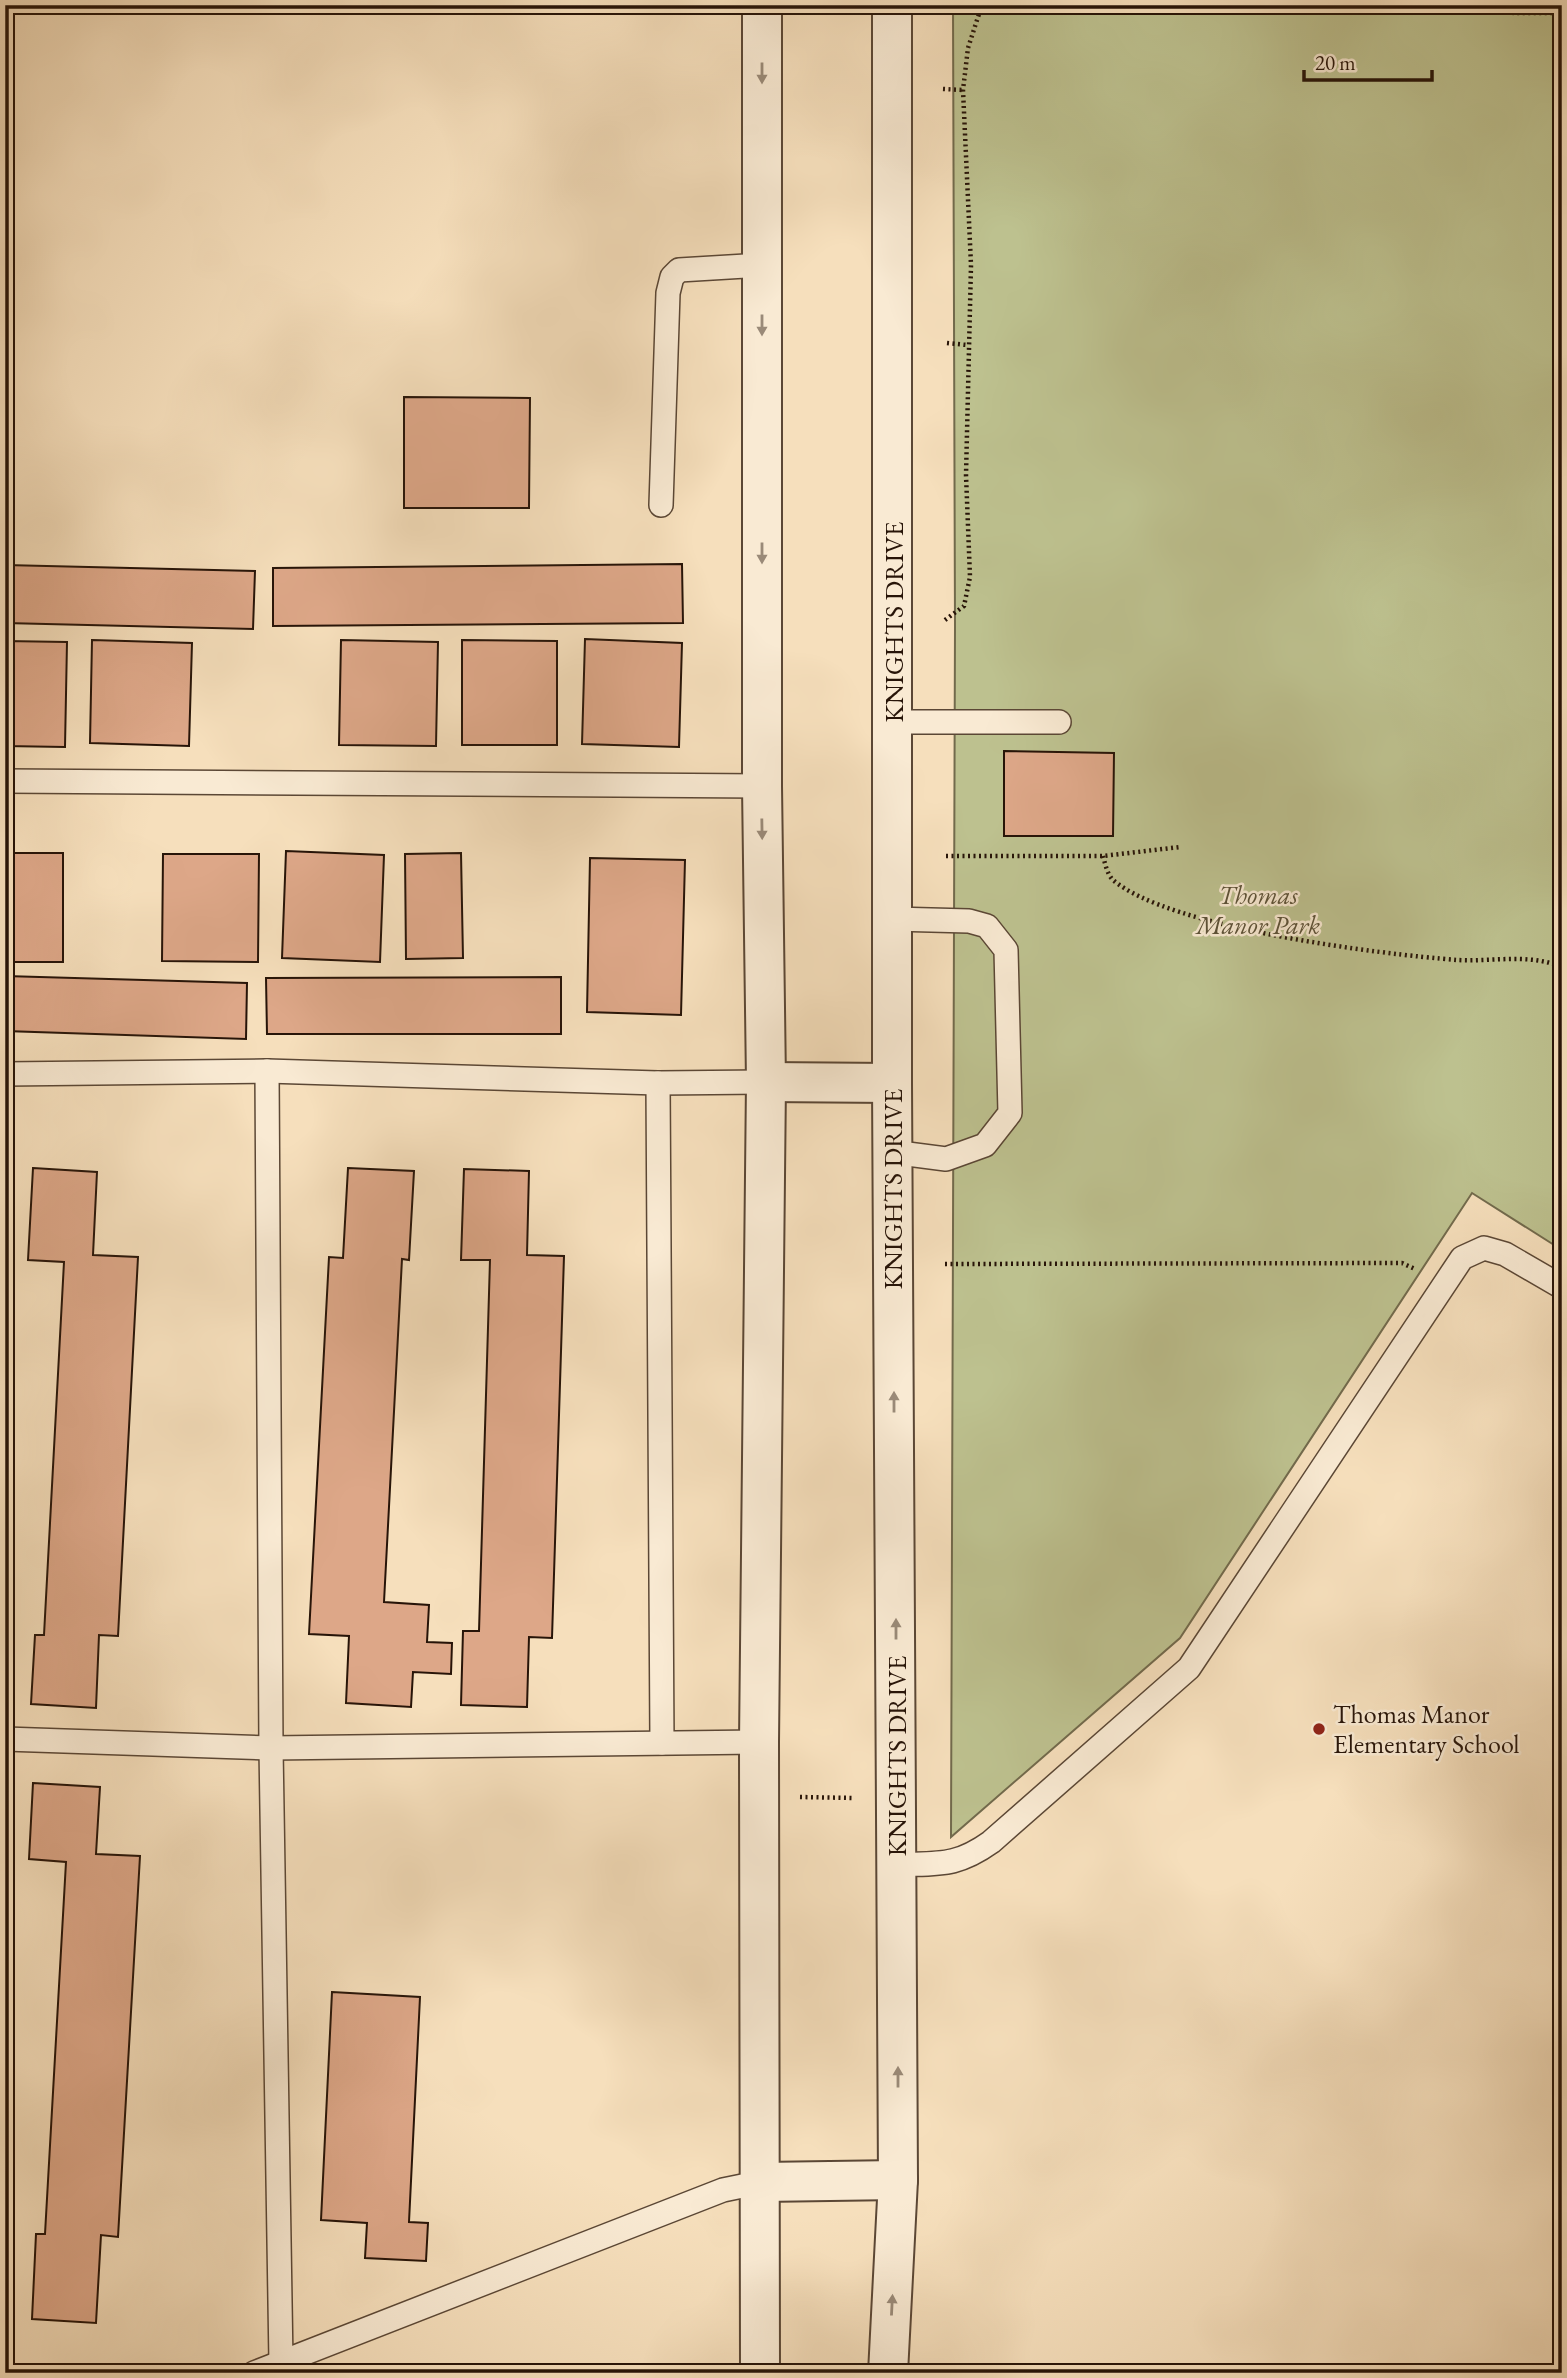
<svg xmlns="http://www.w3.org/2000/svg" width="1567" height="2378" viewBox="0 0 1567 2378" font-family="'EB Garamond',serif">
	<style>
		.green { fill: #bdc18f; stroke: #726a4c; stroke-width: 2 }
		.building { fill: #dda788; stroke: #271408; stroke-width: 2 }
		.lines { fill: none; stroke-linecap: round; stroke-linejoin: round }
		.service-casing { stroke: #5b4735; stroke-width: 26 }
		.tertiary-casing { stroke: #5b4735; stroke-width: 42 }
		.path { stroke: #271408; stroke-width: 4.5; stroke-dasharray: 2 3.5; stroke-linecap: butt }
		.service { stroke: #f9ead3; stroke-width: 23 }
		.tertiary { stroke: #f9ead3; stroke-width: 38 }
		.oneway { fill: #9a8a78 }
		.poi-dot { fill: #8f2418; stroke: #f9ead3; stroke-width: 2.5 }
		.labels { text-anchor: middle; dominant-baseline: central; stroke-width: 5; stroke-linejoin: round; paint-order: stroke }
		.street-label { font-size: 26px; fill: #271408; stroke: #f9ead3 }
		.park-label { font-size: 26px; font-style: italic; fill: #5c5137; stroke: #f9ead3 }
		.poi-label { font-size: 26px; fill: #271408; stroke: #f9ead3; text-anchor: start }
	</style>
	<rect width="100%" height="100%" fill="#f6dfbc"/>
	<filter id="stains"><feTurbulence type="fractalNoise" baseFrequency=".00286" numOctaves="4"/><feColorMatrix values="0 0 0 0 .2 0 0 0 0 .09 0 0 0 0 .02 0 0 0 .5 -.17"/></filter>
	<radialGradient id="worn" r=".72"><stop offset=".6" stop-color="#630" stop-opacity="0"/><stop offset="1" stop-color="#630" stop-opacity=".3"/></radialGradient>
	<!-- green -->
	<path class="green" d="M953 5H1562V1250L1472 1193 1180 1638 951 1837 955 626Z"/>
	<!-- building -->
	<g class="building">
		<path d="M404 397 530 398 529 508H404Z"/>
		<path d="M682 564 683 623 273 626V568Z"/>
		<path d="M5 565 255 571 253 629 5 623Z"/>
		<path d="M585 639 682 643 679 747 582 744Z"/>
		<path d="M92 640 192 643 189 746 90 743Z"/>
		<path d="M341 640 438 642 436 746 339 745Z"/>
		<path d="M462 640 557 641V745H462Z"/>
		<path d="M5 641 67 642 65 747 5 746Z"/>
		<path d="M1004 751 1114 753 1113 836H1004Z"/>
		<path d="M286 851 384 855 380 962 282 958Z"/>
		<rect x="5" y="853" width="58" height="109"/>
		<path d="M461 853 463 958 406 959 405 854Z"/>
		<path d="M163 854H259L258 962 162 961Z"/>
		<path d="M590 858 685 860 681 1015 587 1012Z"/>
		<path d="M5 976 247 983 246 1039 5 1031Z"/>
		<path d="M561 977V1034H267L266 978Z"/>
		<path d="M33 1168 97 1172 93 1255 138 1257 118 1636 99 1635 96 1708 31 1704 35 1635H44L64 1262 28 1260Z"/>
		<path d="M348 1168 414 1171 409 1260 402 1259 384 1602 429 1605 427 1642 452 1643 451 1674 413 1672 411 1707 346 1703 349 1636 309 1634 329 1257 343 1258Z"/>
		<path d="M464 1169 529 1171 527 1255 564 1256 552 1638 529 1637 527 1707 461 1705 463 1631H479L490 1260H461Z"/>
		<path d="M33 1783 100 1787 96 1854 140 1856 118 2237 101 2235 96 2323 32 2319 36 2234H45L66 1862 29 1859Z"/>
		<path d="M332 1992 420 1997 409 2222 428 2223 426 2261 365 2258 367 2223 321 2220Z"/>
	</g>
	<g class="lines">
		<!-- service casing -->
		<g class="service-casing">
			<g id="service">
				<path d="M661 505 668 293 672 277 679 270 762 265"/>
				<path d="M894 722H1059"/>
				<path d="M5 781 762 786"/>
				<path d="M267 1071 271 1748 281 2363"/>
				<path d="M5 1074 267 1071 658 1083 766 1082"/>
				<path d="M658 1083 662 1743"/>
				<path d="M892 1152 946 1159 985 1145 1010 1113 1006 950 987 926 969 921 893 919"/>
				<path d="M5 1739 271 1748 759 1742"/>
				<path d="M897 1865C939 1863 956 1867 991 1842L1189 1668 1462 1258 1484 1248 1505 1254 1562 1287"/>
				<path d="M254 2373 723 2190 762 2182"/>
			</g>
		</g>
		<!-- tertiary casing -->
		<g class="tertiary-casing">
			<g id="tertiary">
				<path d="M766 1082 892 1083"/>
				<path d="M762 2182 898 2180"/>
				<path d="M760 2373 759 1742 766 1082 762 786V5"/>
				<path d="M888 2373 898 2180 892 1083V5"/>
			</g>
		</g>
		<!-- path -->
		<g class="path">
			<path d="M1133 5 1165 12 1562 13"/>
			<path d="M943 89 963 90"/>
			<path d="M947 343 967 345"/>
			<path d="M945 620 964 606 970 577 966 475 971 265 963 90 968 48 979 14 985 5"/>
			<path d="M946 856H1103L1180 847"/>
			<path d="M1103 856C1105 863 1107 874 1113 880 1169 928 1379 954 1457 960 1492 962 1529 953 1562 967"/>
			<path d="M945 1264 1402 1263 1415 1269"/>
			<path d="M800 1797 855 1798"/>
		</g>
		<!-- service -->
		<use href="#service" class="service"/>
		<!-- tertiary -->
		<use href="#tertiary" class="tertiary"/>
	</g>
	<!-- one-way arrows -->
	<defs><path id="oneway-solid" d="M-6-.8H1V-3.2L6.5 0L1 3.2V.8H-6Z" transform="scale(1.75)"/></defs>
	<g class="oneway">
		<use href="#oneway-solid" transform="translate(762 73) rotate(90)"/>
		<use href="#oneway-solid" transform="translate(762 325) rotate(90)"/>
		<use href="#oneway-solid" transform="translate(762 553) rotate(90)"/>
		<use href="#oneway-solid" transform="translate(762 829) rotate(89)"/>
		<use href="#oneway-solid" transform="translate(894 1402) rotate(-90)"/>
		<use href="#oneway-solid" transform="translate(896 1629) rotate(-90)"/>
		<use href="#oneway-solid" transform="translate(898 2077) rotate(-90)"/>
		<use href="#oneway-solid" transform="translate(892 2305) rotate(-87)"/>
	</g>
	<!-- markers -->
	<circle class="poi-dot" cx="1319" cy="1729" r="7"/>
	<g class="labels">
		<!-- street labels -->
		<g class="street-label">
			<text transform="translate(894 622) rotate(-90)">KNIGHTS DRIVE</text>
			<text transform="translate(893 1189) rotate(-90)">KNIGHTS DRIVE</text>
			<text transform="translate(897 1756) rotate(-90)">KNIGHTS DRIVE</text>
		</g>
		<!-- park labels -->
		<g class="park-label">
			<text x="1258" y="895">Thomas<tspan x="1258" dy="30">Manor Park</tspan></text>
		</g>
		<!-- poi labels -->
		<g class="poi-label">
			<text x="1333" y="1714">Thomas Manor<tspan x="1333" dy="30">Elementary School</tspan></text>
		</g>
	</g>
	<!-- margin -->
	<rect width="1567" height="2378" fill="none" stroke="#f6dfbc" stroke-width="28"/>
	<rect x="7" y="7" width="1553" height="2364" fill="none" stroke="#271408" stroke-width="3.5"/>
	<rect x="14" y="14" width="1539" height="2350" fill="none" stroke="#271408" stroke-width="2"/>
	<!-- scale -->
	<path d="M1304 70v10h128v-10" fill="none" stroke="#271408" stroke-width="3.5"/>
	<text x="1315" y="70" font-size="21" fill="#271408" stroke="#f9ead3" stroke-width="5" paint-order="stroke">20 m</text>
	<rect width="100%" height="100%" filter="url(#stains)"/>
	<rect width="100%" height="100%" fill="url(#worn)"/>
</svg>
